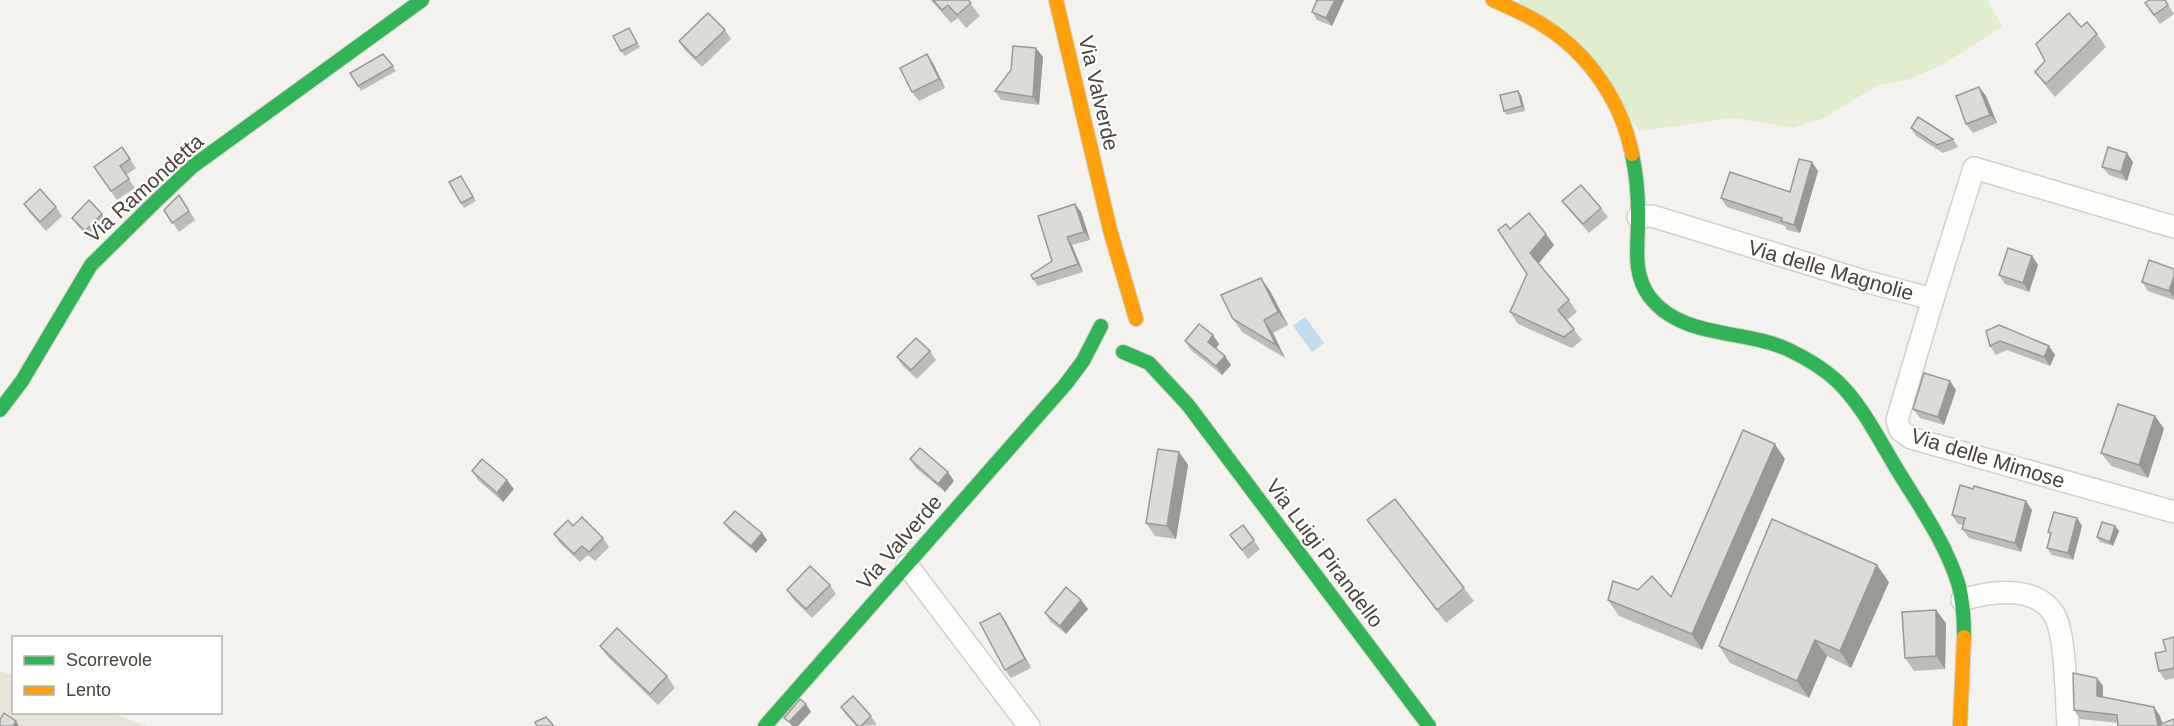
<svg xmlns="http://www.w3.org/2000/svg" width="2174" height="726" viewBox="0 0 2174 726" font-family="Helvetica,sans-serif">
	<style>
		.residential { fill: #e7e4dc }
		.green { fill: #e1edcf }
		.water { fill: #c0dcef }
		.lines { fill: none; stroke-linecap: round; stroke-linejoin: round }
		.street-casing { stroke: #d2d0cb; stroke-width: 24 }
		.fast-casing { stroke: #d2cfc5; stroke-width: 16 }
		.slow-casing { stroke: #d2cfc5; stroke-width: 16 }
		.street { stroke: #fdfdfc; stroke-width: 21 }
		.fast { stroke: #30b455; stroke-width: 14 }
		.slow { stroke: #ff9f0a; stroke-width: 14 }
		.wall { fill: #bebcb8 }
		.shaded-wall { fill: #9b9996 }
		.building { fill: #dddbd6; stroke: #9b9996; stroke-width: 1.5 }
		.labels { text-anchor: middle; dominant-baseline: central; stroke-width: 4.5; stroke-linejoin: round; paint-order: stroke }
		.street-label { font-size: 21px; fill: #4a4439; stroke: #fff }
	</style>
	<rect width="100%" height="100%" fill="#f4f2ee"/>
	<!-- residential -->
	<path class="residential" d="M0 671 13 676 14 712 111 713 148 726H0Z"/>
	<!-- green -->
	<path class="green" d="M1518 0H1987L2003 26 1942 65 1910 79 1877 86 1822 119 1793 128 1733 118 1640 131Z"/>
	<!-- water -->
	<path class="water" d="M1305 317 1324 343 1312 352 1293 326Z"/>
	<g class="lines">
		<!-- street casing -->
		<g class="street-casing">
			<g id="street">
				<path d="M1638 217 1652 216 1864 281 1933 299 1974 168 2174 227"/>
				<path d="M1933 299 1897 420 1900 430 1911 438 2174 512"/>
				<path d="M907 565 1029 726"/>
				<path d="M1962 600C1990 591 2037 584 2055 616 2066 637 2066 700 2068 726"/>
			</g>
		</g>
		<!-- fast casing -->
		<g class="fast-casing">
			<g id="fast">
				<path d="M1632 154C1636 173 1638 193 1638 212 1639 242 1631 271 1649 296 1681 339 1743 329 1787 349 1804 357 1823 368 1837 381 1863 406 1879 440 1898 471 1920 507 1945 542 1958 583 1963 600 1964 619 1964 637"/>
				<path d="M1123 352 1149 363 1188 405 1429 726"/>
				<path d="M0 410 22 381 91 265 156 201 193 166 422 0"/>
				<path d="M765 726 1065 385 1083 361 1101 326"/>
			</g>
		</g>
		<!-- slow casing -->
		<g class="slow-casing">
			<g id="slow">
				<path d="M1056 0 1110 230 1136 319"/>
				<path d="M1493 0C1511 8 1530 16 1546 27 1590 55 1622 103 1632 154"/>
				<path d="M1960 726 1964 637"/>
			</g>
		</g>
		<!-- street -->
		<use href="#street" class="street"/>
		<!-- fast -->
		<use href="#fast" class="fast"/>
		<!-- slow -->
		<use href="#slow" class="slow"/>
	</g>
	<!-- wall -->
	<g class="wall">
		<path d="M931 0H968L980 16 966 28 958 18 951 23Z"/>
		<path d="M1317 0H1344L1332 26 1317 20 1312 12Z"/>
		<path d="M2165 0 2174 14 2160 24 2145 3Z"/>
		<path d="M2081 27 2097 34 2106 47 2055 97 2045 85 2035 72Z"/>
		<path d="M629 28 640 47 625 56 621 51Z"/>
		<path d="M725 30 731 39 702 67 685 50 679 41Z"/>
		<path d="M1036 48 1043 57 1039 105 1001 100 995 91Z"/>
		<path d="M383 54 396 71 361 91 350 73Z"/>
		<path d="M933 63 945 88 919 101 912 92Z"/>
		<path d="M1979 87 1986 96 1997 123 1973 133 1966 124Z"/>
		<path d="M1521 95 1525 111 1507 115 1504 111Z"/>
		<path d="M1911 128 1953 139 1958 147 1943 153 1916 136Z"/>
		<path d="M122 147 136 168 126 175 135 188 117 200 94 167Z"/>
		<path d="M2133 162 2127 181 2109 175 2102 167Z"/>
		<path d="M1818 171 1800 233 1787 230 1785 226 1727 207 1721 198 1790 192Z"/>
		<path d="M461 176 476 201 464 208 461 203Z"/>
		<path d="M1562 201 1601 208 1608 217 1589 233 1569 210Z"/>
		<path d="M24 204 56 207 62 216 46 231 30 213Z"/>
		<path d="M185 204 195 220 179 232 164 210Z"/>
		<path d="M1081 212 1090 240 1072 245 1083 272 1038 286 1033 279 1052 261Z"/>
		<path d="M102 214 108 223 91 240 78 226 72 218Z"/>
		<path d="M1510 229 1554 245 1538 264 1569 300 1577 312 1567 320 1582 340 1572 348 1518 324 1510 312 1527 274Z"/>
		<path d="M2032 256 2038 265 2029 292 2005 284 1999 275Z"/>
		<path d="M2174 269V300L2148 291 2142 282Z"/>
		<path d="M1261 278 1270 291 1288 325 1273 333 1285 358 1242 332 1233 319Z"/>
		<path d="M1986 331 2049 346 2055 355 2050 366 2007 350 1996 355 1990 346Z"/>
		<path d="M1185 341 1219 344 1216 349 1231 365 1222 375 1191 350Z"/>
		<path d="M930 351 936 360 917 379 903 366 897 357Z"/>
		<path d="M1950 381 1956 390 1944 425 1920 418 1913 409Z"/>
		<path d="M2155 416 2164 429 2148 478 2111 466 2101 453Z"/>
		<path d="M1179 452 1188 465 1176 539 1155 536 1146 523Z"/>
		<path d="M910 459 954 481 945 492 916 468Z"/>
		<path d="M1785 459 1702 650 1619 616 1608 600 1638 590 1671 597Z"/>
		<path d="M472 471 514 489 503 502 478 480Z"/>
		<path d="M1973 489 2032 510 2021 552 1969 538 1962 529 1963 525 1958 524 1952 515Z"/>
		<path d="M2077 518 2082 526 2073 560 2052 555 2047 548 2050 534 2048 532Z"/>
		<path d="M1367 520 1464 588 1474 601 1446 623Z"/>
		<path d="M724 523 762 533 767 540 756 553 729 530Z"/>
		<path d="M1243 525 1260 549 1248 559 1230 535Z"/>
		<path d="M2115 526 2119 531 2113 546 2100 542 2097 537Z"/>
		<path d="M554 534 603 538 609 547 595 561 588 555 580 562 560 543Z"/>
		<path d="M1889 582 1851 668 1827 656 1809 698 1730 663 1719 646Z"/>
		<path d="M830 585 836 594 812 618 793 599 787 590Z"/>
		<path d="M1081 600 1088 609 1066 634 1051 622 1045 613Z"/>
		<path d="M1000 613 1006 622 1031 668 1011 678 1005 670Z"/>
		<path d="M1946 623 1945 669 1914 671 1905 658Z"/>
		<path d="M2174 637V678L2165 680 2159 671 2166 651Z"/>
		<path d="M600 646 667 676 675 688 658 705 608 657Z"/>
		<path d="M2097 678 2103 686V697L2154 707 2160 716 2162 723 2174 726 2118 723 2080 719 2074 710Z"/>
		<path d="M841 707 871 716 877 725 856 726 847 716Z"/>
	</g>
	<!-- shaded-wall -->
	<g class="shaded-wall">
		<path d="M1335 0H1344L1332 26 1326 18Z"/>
		<path d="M1036 48 1043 57 1039 105 1033 97Z"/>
		<path d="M927 54 933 63 945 88 939 79Z"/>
		<path d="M1979 87 1986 96 1997 123 1990 115Z"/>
		<path d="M1518 91 1521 95 1525 111 1522 106Z"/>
		<path d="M2127 153 2133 162 2127 181 2121 172Z"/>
		<path d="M1812 162 1818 171 1800 233 1794 225Z"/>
		<path d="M1075 204 1081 212 1090 240 1084 232Z"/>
		<path d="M1546 234 1554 245 1538 264 1530 253Z"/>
		<path d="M1067 237 1072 245 1083 272 1078 264Z"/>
		<path d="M2032 256 2038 265 2029 292 2023 283Z"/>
		<path d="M2174 276V298L2169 291Z"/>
		<path d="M1261 278 1270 291 1288 325 1278 312Z"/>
		<path d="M1264 320 1273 333 1285 358 1276 345Z"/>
		<path d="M1213 335 1219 344 1214 351 1208 342Z"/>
		<path d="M2049 346 2055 355 2050 366 2044 357Z"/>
		<path d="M1225 356 1231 365 1222 375 1216 366Z"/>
		<path d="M1950 381 1956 390 1944 425 1938 417Z"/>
		<path d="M2155 416 2164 429 2148 478 2139 465Z"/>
		<path d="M1775 444 1785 459 1702 650 1692 634Z"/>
		<path d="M1179 452 1188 465 1176 539 1167 526Z"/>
		<path d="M948 472 954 481 945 492 938 484Z"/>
		<path d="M507 480 514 489 503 502 497 493Z"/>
		<path d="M2026 501 2032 510 2021 552 2015 543Z"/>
		<path d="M2077 518 2082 526 2073 560 2068 553Z"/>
		<path d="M2115 526 2119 531 2113 546 2110 542Z"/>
		<path d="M762 533 767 540 756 553 751 546Z"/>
		<path d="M1877 565 1889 582 1851 668 1840 651Z"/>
		<path d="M1081 600 1088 609 1066 634 1060 626Z"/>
		<path d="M1936 610 1946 623 1945 669 1936 656Z"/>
		<path d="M1000 613 1006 622 1031 668 1025 659Z"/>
		<path d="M1815 640 1827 656 1809 698 1797 681Z"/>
		<path d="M2097 678 2103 686V704L2097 696Z"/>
		<path d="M806 704 811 712 798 726H792L789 722Z"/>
		<path d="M2154 707 2160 716 2163 726 2158 725Z"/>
		<path d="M16 721 19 726H13Z"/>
	</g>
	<!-- building -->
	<g class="building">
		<path d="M933 0H968L971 3 957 15 948 5 942 10Z"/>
		<path d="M1317 0H1335L1326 18 1312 12Z"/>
		<path d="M2149 0H2165L2168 5 2154 15 2145 3Z"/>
		<path d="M708 13 725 30 696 58 679 41Z"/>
		<path d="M2069 13 2081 27 2087 22 2097 34 2046 84 2035 72 2045 61 2036 44Z"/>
		<path d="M629 28 637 43 621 51 613 36Z"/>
		<path d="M1013 46 1036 48 1033 97 995 91 1011 70Z"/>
		<path d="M383 54 393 66 358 86 350 73Z"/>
		<path d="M927 54 939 79 912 92 900 68Z"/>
		<path d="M1979 87 1990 115 1966 124 1956 96Z"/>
		<path d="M1518 91 1522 106 1504 111 1500 95Z"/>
		<path d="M1918 117 1953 139 1937 145 1911 128Z"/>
		<path d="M122 147 130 159 120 166 129 179 111 191 94 167Z"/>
		<path d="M2108 147 2127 153 2121 172 2102 167Z"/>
		<path d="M1799 159 1812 162 1794 225 1781 221 1782 218 1721 198 1730 172 1790 192Z"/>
		<path d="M461 176 473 197 461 203 449 182Z"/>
		<path d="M1581 185 1601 208 1583 224 1562 201Z"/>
		<path d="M40 189 56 207 40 222 24 204Z"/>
		<path d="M179 195 189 211 172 223 164 210Z"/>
		<path d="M89 200 102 214 85 231 72 218Z"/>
		<path d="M1075 204 1084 232 1067 237 1078 264 1033 279 1031 275 1052 261 1038 216Z"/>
		<path d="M1529 213 1546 234 1530 253 1569 300 1558 310 1574 329 1564 337 1510 312 1527 274 1498 230 1506 224 1510 229Z"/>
		<path d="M2008 248 2032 256 2023 283 1999 275Z"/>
		<path d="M2149 260 2174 269V276L2169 291 2142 282Z"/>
		<path d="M1261 278 1278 312 1264 320 1276 345 1233 319 1221 295Z"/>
		<path d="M1199 324 1213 335 1208 342 1225 356 1216 366 1185 341Z"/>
		<path d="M1999 325 2049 346 2044 357 2000 341 1990 346 1986 331Z"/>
		<path d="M916 338 930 351 911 370 897 357Z"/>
		<path d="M1924 373 1950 381 1938 417 1913 409Z"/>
		<path d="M2118 404 2155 416 2139 465 2101 453Z"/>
		<path d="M1743 430 1775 444 1692 634 1608 600 1613 581 1638 590 1652 576 1671 597Z"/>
		<path d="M920 448 948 472 938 484 910 459Z"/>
		<path d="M1158 449 1179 452 1167 526 1146 523Z"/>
		<path d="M482 459 507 480 497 493 472 471Z"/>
		<path d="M1960 485 1973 489 1974 486 2026 501 2015 543 1962 529 1965 518 1952 515Z"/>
		<path d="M1395 499 1464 588 1437 610 1367 520Z"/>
		<path d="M735 511 762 533 751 546 724 523Z"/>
		<path d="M2054 512 2077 518 2068 553 2047 548 2051 533 2048 532Z"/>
		<path d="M582 517 603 538 589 552 582 546 574 554 554 534 568 520 573 526Z"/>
		<path d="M1772 519 1877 565 1840 651 1815 640 1797 681 1719 646Z"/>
		<path d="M2102 522 2115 526 2110 542 2097 537Z"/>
		<path d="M1243 525 1254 540 1242 550 1230 535Z"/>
		<path d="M810 566 830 585 806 609 787 590Z"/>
		<path d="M1066 587 1081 600 1060 626 1045 613Z"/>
		<path d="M1936 610V656L1905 658 1902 612Z"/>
		<path d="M1000 613 1025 659 1005 670 980 623Z"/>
		<path d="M617 628 667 676 650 694 600 646Z"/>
		<path d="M2174 637V668L2159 671 2155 653 2166 651 2163 640Z"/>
		<path d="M2073 673 2097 678V696L2154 707 2158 725 2174 719V726H2118L2117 715 2074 710Z"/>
		<path d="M853 696 871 716 861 726H858L841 707Z"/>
		<path d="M800 699 806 704 789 722 784 718Z"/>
		<path d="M4 713 16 721 13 726H0V720Z"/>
		<path d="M546 717 554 726H537L535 722Z"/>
	</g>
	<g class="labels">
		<!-- street labels -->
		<g class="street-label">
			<text transform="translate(1099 93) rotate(77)">Via Valverde</text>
			<text transform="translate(144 188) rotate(-42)">Via Ramondetta</text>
			<text transform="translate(1831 270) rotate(16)">Via delle Magnolie</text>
			<text transform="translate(1988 458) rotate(17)">Via delle Mimose</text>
			<text transform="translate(899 542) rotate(-49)">Via Valverde</text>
			<text transform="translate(1325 553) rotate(53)">Via Luigi Pirandello</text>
		</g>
	</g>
	<!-- legend -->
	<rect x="12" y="636" width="210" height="78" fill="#ffffff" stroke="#b7b4b0" stroke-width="1.5"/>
	<rect x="24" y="656" width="30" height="9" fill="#30b455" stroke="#b7b4b0" stroke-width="1.5"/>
	<text x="66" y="666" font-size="18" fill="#4a4439">Scorrevole</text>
	<rect x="24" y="686" width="30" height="9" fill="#ff9f0a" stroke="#b7b4b0" stroke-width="1.5"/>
	<text x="66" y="696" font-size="18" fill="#4a4439">Lento</text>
</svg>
